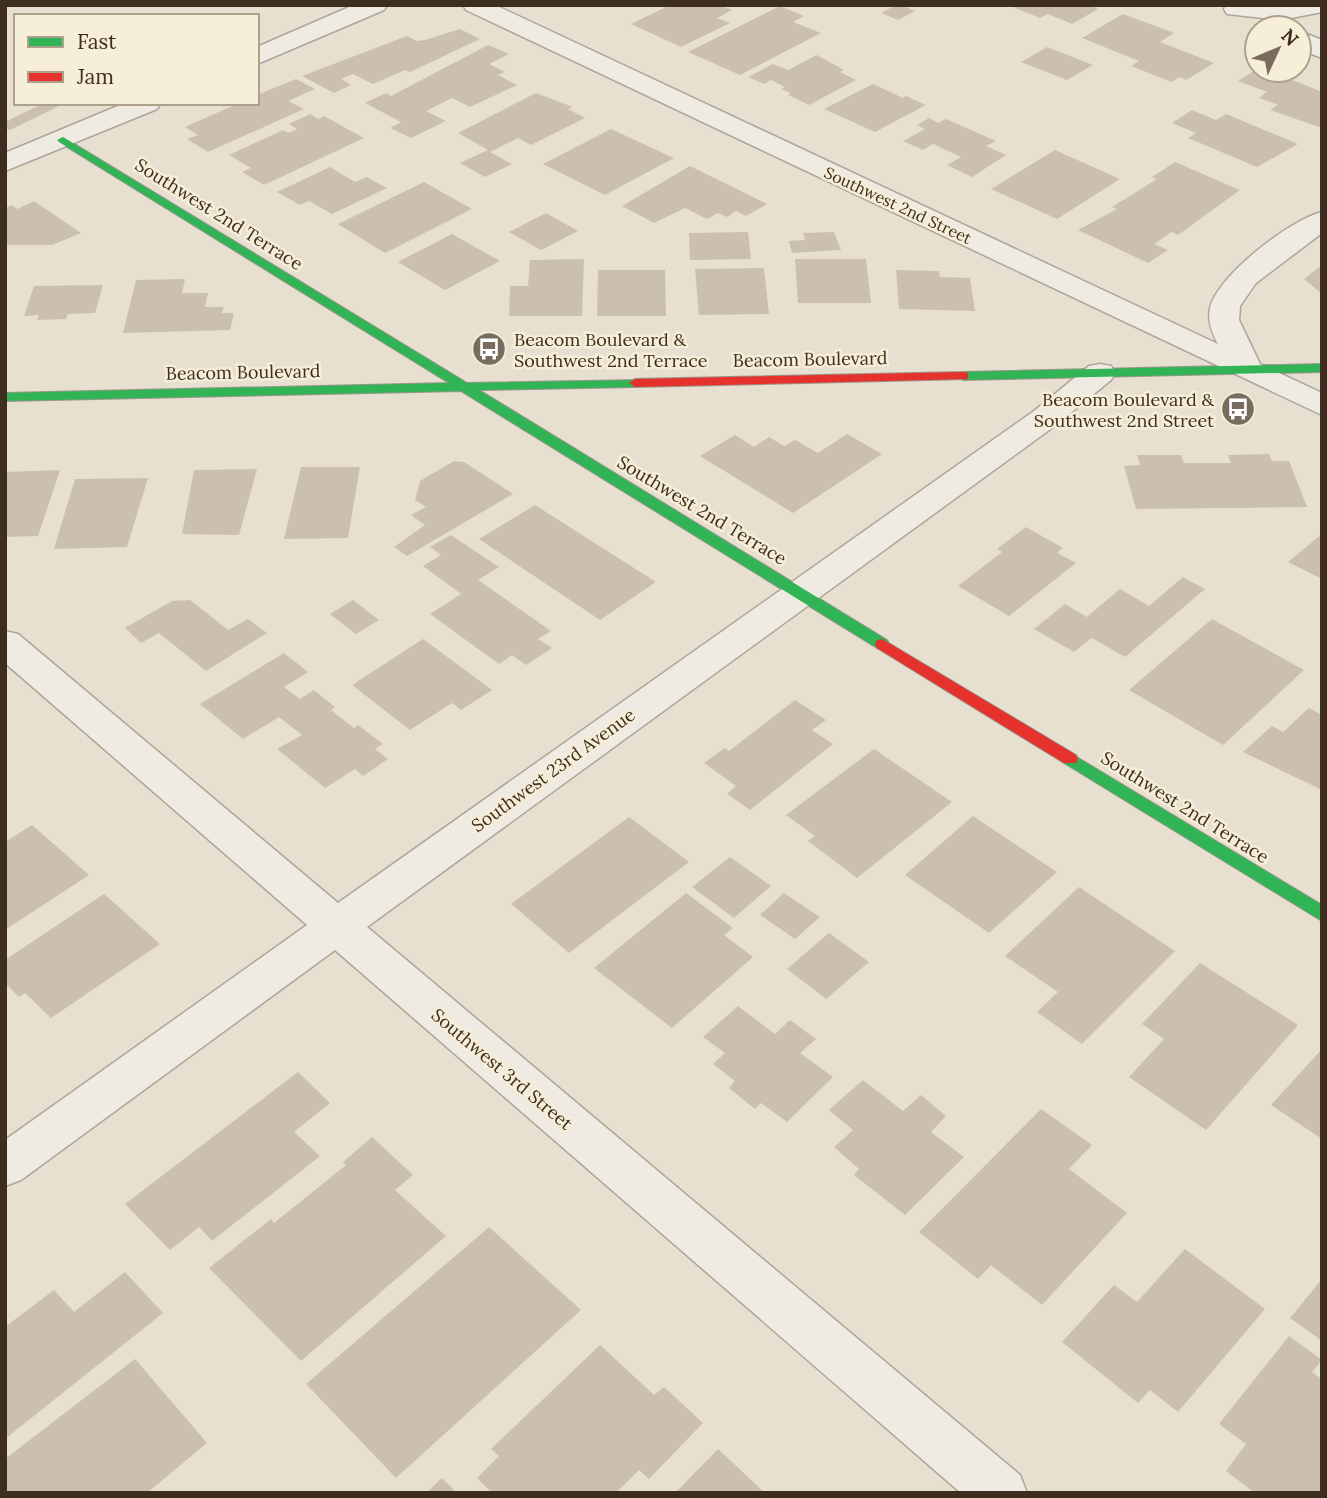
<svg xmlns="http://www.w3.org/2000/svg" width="1327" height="1498" viewBox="0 0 1327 1498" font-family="Lora,serif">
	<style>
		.building { fill: #cbbfb2 }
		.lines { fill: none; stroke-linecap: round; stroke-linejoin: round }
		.street-casing { stroke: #ada599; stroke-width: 3 }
		.fast-casing { stroke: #9c958a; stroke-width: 2 }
		.jam-casing { stroke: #9c958a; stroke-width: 2 }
		.street { fill: #efebe3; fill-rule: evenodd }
		.fast { fill: #30b455; fill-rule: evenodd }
		.jam { fill: #e5322d; fill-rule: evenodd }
		.labels { text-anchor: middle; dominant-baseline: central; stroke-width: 5; stroke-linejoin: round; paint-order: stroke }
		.far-street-label { font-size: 16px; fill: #3d2e20; stroke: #f7eed8 }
		.street-label { font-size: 18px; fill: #3d2e20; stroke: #f7eed8 }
		.poi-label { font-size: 18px; fill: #3d2e20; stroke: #f7eed8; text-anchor: start }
	</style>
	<rect width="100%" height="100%" fill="#e7e0d1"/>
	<!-- building -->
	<g class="building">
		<path d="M670 5H720L732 10 717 18 730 23 681 47 631 24Z"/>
		<path d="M896 5H901L915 11 898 20 881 13Z"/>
		<path d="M1008 5H1090L1098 9 1072 24 1048 14 1040 18Z"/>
		<path d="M780 6 804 16 793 22 821 33 740 75 688 52Z"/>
		<path d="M1123 14 1174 33 1160 42 1214 63 1186 80 1179 77 1172 82 1131 66 1139 61 1082 38Z"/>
		<path d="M460 29 480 39 410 72 405 70 373 84 353 74 341 79 351 85 334 93 302 76 407 36 417 41 425 40Z"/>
		<path d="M488 45 509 54 489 64 505 72 498 75 517 85 470 107 452 98 426 111 446 121 411 138 390 128 401 122 365 103 386 93 391 96Z"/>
		<path d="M1047 47 1093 65 1067 80 1021 62Z"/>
		<path d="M817 55 844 70 840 72 856 80 809 105 788 95 791 93 781 89 785 87 771 80 764 84 748 77 773 64 788 70Z"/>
		<path d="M1257 69 1268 70 1322 92V128L1270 110 1278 105 1259 98 1267 92 1238 81Z"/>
		<path d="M296 79 315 89 288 101 304 109 208 152 187 139 198 135 185 127 239 103H257V95Z"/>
		<path d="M873 84 903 98 906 96 926 105 875 132 824 109Z"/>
		<path d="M536 93 573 107 568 109 585 118 531 145 518 138 490 152 512 164 485 177 460 163 488 150 458 133Z"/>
		<path d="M44 103H65L10 130 5 128V122Z"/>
		<path d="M1192 110 1216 120 1226 114 1298 144 1257 167 1188 138 1196 133 1172 123Z"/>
		<path d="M310 114 318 119 324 116 364 138 264 185 242 172 251 168 229 155 283 130 288 133 297 129 289 124Z"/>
		<path d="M929 118 938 123 946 119 996 141 986 146 1006 155 972 177 947 165 961 157 933 144 923 150 903 141 925 129 917 125Z"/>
		<path d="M611 129 674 158 605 195 543 164Z"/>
		<path d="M1055 150 1120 179 1057 219 991 189Z"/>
		<path d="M1175 162 1240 190 1178 235 1172 232 1154 244 1168 250 1148 263 1078 230 1117 209 1112 207 1157 179 1152 177Z"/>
		<path d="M690 166 767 204 746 216 736 211 727 217 718 213 707 219 685 208 654 223 622 206Z"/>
		<path d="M330 167 355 182 367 177 387 188 332 214 309 201 300 205 277 192Z"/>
		<path d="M424 182 472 209 385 253 338 224Z"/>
		<path d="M34 201 81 233 52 245H5V208L12 205 17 209Z"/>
		<path d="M546 213 578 231 541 250 509 232Z"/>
		<path d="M748 232 751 259 690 260 689 233Z"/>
		<path d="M834 232 841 250 792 253 789 241 805 240 803 233Z"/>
		<path d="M452 234 500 261 445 290 398 262Z"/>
		<path d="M584 259 582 316H509L510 286H528L530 260Z"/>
		<path d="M795 259H866L871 303H798Z"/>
		<path d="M1322 265V294L1304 279Z"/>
		<path d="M764 268 769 314 699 315 695 269Z"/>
		<path d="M598 270H665L666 316H597Z"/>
		<path d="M896 270 939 271 940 277 970 278 975 311 899 309Z"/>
		<path d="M185 279 182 293H208L205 307H224L222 313H234L230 330 123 333 136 280Z"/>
		<path d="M103 285 95 313 68 314 66 319 37 320 39 315 24 316 34 286Z"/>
		<path d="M847 434 882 454 793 513 700 456 735 435 754 447 769 437 784 446 795 440 818 453Z"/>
		<path d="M1269 454 1272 461H1289L1307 507 1136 509 1124 466 1140 465 1137 455H1181L1184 463H1231L1228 455Z"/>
		<path d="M454 461 464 462 513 494 407 556 394 547 425 525 411 515 426 507 415 500 420 481Z"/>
		<path d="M301 467H360L348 538 284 539Z"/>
		<path d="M257 469 239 535 182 534 194 470Z"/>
		<path d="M60 470 38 536 5 537V472Z"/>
		<path d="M148 478 127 547 54 549 75 479Z"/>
		<path d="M535 505 656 582 600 620 479 539Z"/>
		<path d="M1026 527 1063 548 1057 553 1076 563 1009 616 958 586 1002 552 997 549Z"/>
		<path d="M1322 534V579L1288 562Z"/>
		<path d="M451 535 499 567 478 580 551 631 538 639 552 648 526 665 512 655 499 664 430 614 461 594 423 566 441 555 430 547Z"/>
		<path d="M1183 577 1205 589 1125 657 1092 638 1074 652 1034 629 1065 604 1087 617 1120 589 1149 606Z"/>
		<path d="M190 600 228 630 248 619 267 633 206 671 159 633 141 643 125 628 172 601Z"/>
		<path d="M353 600 379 620 356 634 330 614Z"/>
		<path d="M1212 619 1304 670 1223 745 1129 690Z"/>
		<path d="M423 639 492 690 461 710 452 703 410 730 352 685Z"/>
		<path d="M284 653 308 672 284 687 300 699 314 690 335 707 331 710 354 728 358 725 383 744 375 749 388 759 363 776 355 769 325 788 277 749 302 735 279 717 243 739 200 704Z"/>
		<path d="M795 700 826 720 812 730 833 744 750 810 727 794 736 786 704 763 725 748 729 751Z"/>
		<path d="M1309 708 1322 715V790L1243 752 1272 726 1283 732Z"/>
		<path d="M874 749 952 802 857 878 808 841 815 836 786 815Z"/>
		<path d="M973 816 1057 872 989 933 905 875Z"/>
		<path d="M629 817 689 862 569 953 511 904Z"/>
		<path d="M32 825 89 875 5 930V842Z"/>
		<path d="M730 857 771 886 734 918 692 887Z"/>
		<path d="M1079 887 1175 951 1082 1044 1037 1012 1058 992 1005 956Z"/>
		<path d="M686 893 733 928 724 935 753 957 672 1028 594 968Z"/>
		<path d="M784 893 820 917 795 939 760 915Z"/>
		<path d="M104 894 160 944 51 1018 25 993 19 997 5 983V960Z"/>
		<path d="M829 933 869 962 826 999 787 969Z"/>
		<path d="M1200 963 1298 1025 1206 1130 1129 1077 1164 1039 1142 1024Z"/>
		<path d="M738 1006 775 1034 790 1020 816 1039 800 1053 833 1077 787 1122 761 1103 755 1109 729 1088 735 1081 713 1064 725 1053 703 1037Z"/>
		<path d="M1322 1049V1139L1271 1105Z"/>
		<path d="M298 1072 330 1103 294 1132 320 1156 212 1241 199 1227 170 1250 125 1204Z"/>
		<path d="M863 1080 903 1111 921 1095 946 1116 931 1132 964 1157 905 1215 854 1175 859 1169 834 1147 853 1130 829 1110Z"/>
		<path d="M1041 1109 1092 1145 1069 1169 1127 1213 1042 1305 991 1265 978 1279 919 1232Z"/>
		<path d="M372 1137 413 1175 395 1190 446 1236 301 1361 209 1268 271 1219 274 1223 346 1165 343 1162Z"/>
		<path d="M489 1227 581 1310 396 1478 306 1384Z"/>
		<path d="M1185 1249 1265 1309 1178 1412 1150 1390 1138 1403 1062 1342 1114 1285 1137 1302Z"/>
		<path d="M125 1272 163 1313 5 1439V1327L54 1290 74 1312Z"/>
		<path d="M1322 1279V1341L1290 1318Z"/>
		<path d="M1289 1336 1322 1360 1312 1372 1322 1379V1493H1255L1226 1471 1246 1444 1219 1424Z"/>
		<path d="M600 1345 654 1395 664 1387 703 1423 649 1479 639 1470 616 1493H492L477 1478 499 1456 491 1449Z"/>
		<path d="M135 1359 207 1443 147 1493H5V1459Z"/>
		<path d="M718 1449 765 1493H675Z"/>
		<path d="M442 1478 457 1493H426Z"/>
	</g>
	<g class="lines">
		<!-- street casing -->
		<g class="street-casing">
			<g id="street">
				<path d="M354 5H387L384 10 257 64V47Z"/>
				<path d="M463 5H495L1218 344C1212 333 1207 321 1210 308 1217 276 1291 219 1322 212V233L1256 283 1240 306 1239 320 1260 364 1322 393V415L466 10Z"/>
				<path d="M1226 5H1322V12L1281 20 1227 14 1224 9Z"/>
				<path d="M1299 31 1322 40V58L1299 49Z"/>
				<path d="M125 103H161L157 109 5 171V153Z"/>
				<path d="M1100 364 1111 366 1116 373 1111 380 1056 425 367 927 1020 1475 1027 1493H961L335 950 21 1180 5 1186V1140L307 925 5 663V631L18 634 338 903 1034 411 1089 366Z"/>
			</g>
		</g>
		<!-- fast casing -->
		<g class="fast-casing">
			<g id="fast">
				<path d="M63 137 467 383 640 380 641 383 635 387 479 390 887 640 889 644 887 648H877L461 391 5 401V393L449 383 59 142 57 140Z"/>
				<path d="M1322 364V372L963 380 957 376 963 372Z"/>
				<path d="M1070 753 1322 905V921L1064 763 1062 759Z"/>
			</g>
		</g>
		<!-- jam casing -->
		<g class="jam-casing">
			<g id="jam">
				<path d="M963 372 968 373V379L635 387 629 383 635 379Z"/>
				<path d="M882 639 1076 755 1078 759 1076 763H1064L877 648 875 644 877 640Z"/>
			</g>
		</g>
		<!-- street -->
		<use href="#street" class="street"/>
		<!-- fast -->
		<use href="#fast" class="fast"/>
		<!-- jam -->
		<use href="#jam" class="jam"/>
	</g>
	<!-- icons -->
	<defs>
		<g id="bus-disc" transform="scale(1.75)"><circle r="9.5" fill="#786c5e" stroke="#f7eed8"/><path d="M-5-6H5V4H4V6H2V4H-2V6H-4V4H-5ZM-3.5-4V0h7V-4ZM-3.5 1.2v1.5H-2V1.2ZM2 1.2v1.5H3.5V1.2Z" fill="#fff"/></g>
	</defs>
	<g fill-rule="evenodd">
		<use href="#bus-disc" x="489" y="349"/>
		<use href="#bus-disc" x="1238" y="409"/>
	</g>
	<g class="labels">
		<!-- far-street labels -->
		<g class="far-street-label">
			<text transform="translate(898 205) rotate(25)">Southwest 2nd Street</text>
		</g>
		<!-- street labels -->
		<g class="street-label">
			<text transform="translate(219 214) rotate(32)">Southwest 2nd Terrace</text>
			<text transform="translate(810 359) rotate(-1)">Beacom Boulevard</text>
			<text transform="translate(243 372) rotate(-1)">Beacom Boulevard</text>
			<text transform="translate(702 510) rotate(31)">Southwest 2nd Terrace</text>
			<text transform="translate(553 770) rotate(-36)">Southwest 23rd Avenue</text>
			<text transform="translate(1185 807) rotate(32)">Southwest 2nd Terrace</text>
			<text transform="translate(502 1069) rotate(40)">Southwest 3rd Street</text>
		</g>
		<!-- poi labels -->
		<g class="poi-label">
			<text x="514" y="339">Beacom Boulevard &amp;<tspan x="514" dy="21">Southwest 2nd Terrace</tspan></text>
			<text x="1214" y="399" text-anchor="end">Beacom Boulevard &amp;<tspan x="1214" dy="21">Southwest 2nd Street</tspan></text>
		</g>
	</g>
	<!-- border -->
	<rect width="1327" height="1498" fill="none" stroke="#3d2e20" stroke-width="14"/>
	<!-- legend -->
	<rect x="14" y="14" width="245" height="91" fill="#f7eed8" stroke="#ada18e" stroke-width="2"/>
	<rect x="28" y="37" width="35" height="10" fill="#30b455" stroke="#ada18e" stroke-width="2"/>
	<text x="77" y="49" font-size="21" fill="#3d2e20">Fast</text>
	<rect x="28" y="72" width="35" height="10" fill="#e5322d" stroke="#ada18e" stroke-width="2"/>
	<text x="77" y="84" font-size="21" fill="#3d2e20">Jam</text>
	<!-- north arrow -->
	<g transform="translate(1278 49) rotate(46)"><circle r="33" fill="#f7eed8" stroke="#ada18e" stroke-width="2"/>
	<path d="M0-5L12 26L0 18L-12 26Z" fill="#786c5e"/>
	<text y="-10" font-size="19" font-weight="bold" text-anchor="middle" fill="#3d2e20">N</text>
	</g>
</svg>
